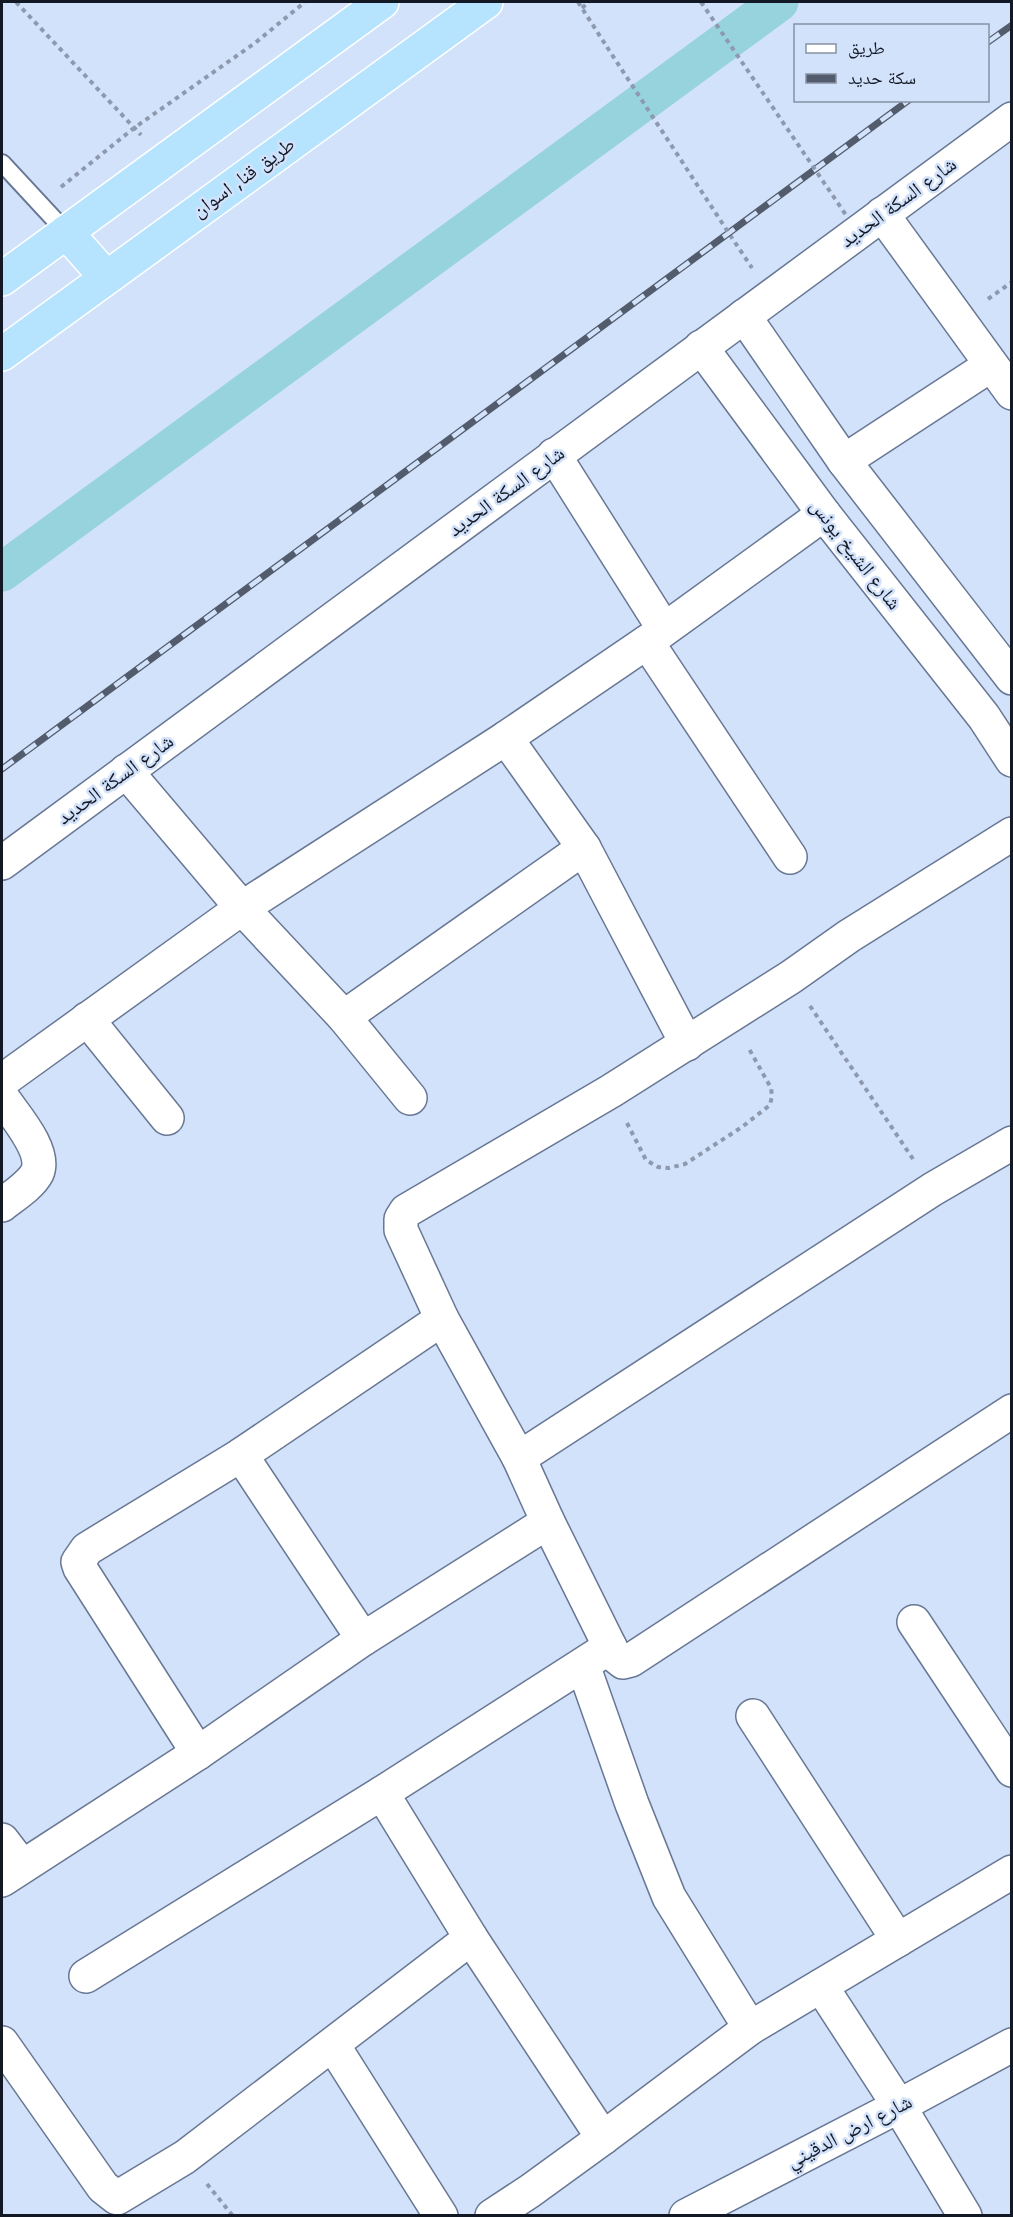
<svg xmlns="http://www.w3.org/2000/svg" width="1013" height="2217" viewBox="0 0 1013 2217" font-family="Inter,'Noto Naskh Arabic',sans-serif">
	<style>
		.lines { fill: none; stroke-linecap: round; stroke-linejoin: round }
		.canal { stroke: #96d3dd; stroke-width: 39 }
		.service-casing { stroke: #677794; stroke-width: 20 }
		.minor-casing { stroke: #677794; stroke-width: 36 }
		.tertiary-casing { stroke: #677794; stroke-width: 36 }
		.trunk-casing { stroke: #fff; stroke-width: 36 }
		.path { stroke: #8e99ad; stroke-width: 4; stroke-dasharray: 4.5 4.5; stroke-linecap: butt }
		.service { stroke: #fff; stroke-width: 16 }
		.minor { stroke: #fff; stroke-width: 33 }
		.tertiary { stroke: #fff; stroke-width: 33 }
		.trunk { stroke: #b6e3fe; stroke-width: 33 }
		.rail-casing { stroke: #535c6c; stroke-width: 7 }
		.rail { stroke: #d3e2fb; stroke-width: 4.5; stroke-dasharray: 14; stroke-linecap: butt }
		.path-bridge { stroke: #8e99ad; stroke-width: 4; stroke-dasharray: 4.5 4.5; stroke-linecap: butt }
		.labels { text-anchor: middle; dominant-baseline: central; stroke-width: 5; stroke-linejoin: round; paint-order: stroke }
		.street-label { font-size: 20px; fill: #131924; stroke: #d3e2fb }
	</style>
	<rect width="100%" height="100%" fill="#d3e2fb"/>
	<g class="lines">
		<!-- canal -->
		<path class="canal" d="M2 572 779 2"/>
		<!-- service casing -->
		<g class="service-casing">
			<path id="service" d="M2 163 66 232"/>
		</g>
		<!-- minor casing -->
		<g class="minor-casing">
			<g id="minor">
				<path d="M882 214 1012 393"/>
				<path d="M554 455 664 629"/>
				<path d="M844 461 991 365"/>
				<path d="M647 642 790 857"/>
				<path d="M506 738 584 848 687 1044"/>
				<path d="M126 771 242 908 344 1017"/>
				<path d="M1012 834 849 936 791 977 611 1091 406 1211 401 1219V1230L442 1319 519 1458 933 1189 1012 1143"/>
				<path d="M87 1019 167 1118"/>
				<path d="M2 1081 242 908 506 738 647 642 824 514"/>
				<path d="M2 1097C14 1115 47 1151 37 1173 30 1186 13 1196 2 1205"/>
				<path d="M410 1098 344 1017 584 848"/>
				<path d="M241 1455 363 1639"/>
				<path d="M519 1458 548 1522 614 1655 623 1662 631 1660 1012 1411"/>
				<path d="M914 1622 1012 1770"/>
				<path d="M583 1665 632 1804 669 1897 750 2028"/>
				<path d="M753 1716 898 1940"/>
				<path d="M198 1753 80 1568 78 1562 87 1549 241 1455 442 1319"/>
				<path d="M382 1793 471 1938 603 2138"/>
				<path d="M2 1840 22 1866"/>
				<path d="M2 1880 198 1753 363 1639 548 1522"/>
				<path d="M86 1976 382 1793 610 1647"/>
				<path d="M821 1986 899 2106 965 2216"/>
				<path d="M2 2043 103 2187 117 2198 185 2157 471 1938"/>
				<path d="M333 2045 441 2216"/>
				<path d="M492 2216 530 2191 603 2138 750 2028 1012 1872"/>
				<path d="M686 2216 899 2106 1012 2045"/>
			</g>
		</g>
		<!-- tertiary casing -->
		<g class="tertiary-casing">
			<g id="tertiary">
				<path d="M744 316 844 461 1012 678"/>
				<path d="M701 347 824 514 984 717 1012 760"/>
				<path d="M2 863 1012 119"/>
			</g>
		</g>
		<!-- trunk casing -->
		<g class="trunk-casing">
			<g id="trunk">
				<path d="M66 232 106 277"/>
				<path d="M2 279 382 2"/>
				<path d="M2 354 486 2"/>
			</g>
		</g>
		<!-- path -->
		<g class="path">
			<path d="M16 2 141 135"/>
			<path d="M578 2 607 47"/>
			<path d="M582 8 589 2"/>
			<path d="M61 187 134 128 255 43 305 2"/>
			<path d="M730 235 752 268"/>
			<path d="M988 299 1012 282"/>
			<path d="M810 1006 913 1159"/>
			<path d="M627 1123 646 1160 658 1167 669 1168 685 1164 742 1127 770 1105 772 1096 771 1088 748 1047"/>
			<path d="M207 2184 233 2216"/>
		</g>
		<!-- service -->
		<use href="#service" class="service"/>
		<!-- minor -->
		<use href="#minor" class="minor"/>
		<!-- tertiary -->
		<use href="#tertiary" class="tertiary"/>
		<!-- trunk -->
		<use href="#trunk" class="trunk"/>
		<!-- rail casing -->
		<g class="rail-casing">
			<g id="rail">
				<path d="M988 42 1012 25"/>
				<path d="M2 769 909 100"/>
			</g>
		</g>
		<!-- rail -->
		<use href="#rail" class="rail"/>
		<!-- path-bridge -->
		<g class="path-bridge">
			<path d="M701 2 846 215"/>
			<path d="M607 47 730 235"/>
		</g>
	</g>
	<g class="labels">
		<!-- street labels -->
		<g class="street-label">
			<text transform="translate(243 177) rotate(-36)">طريق قنا, اسوان</text>
			<text transform="translate(898 202) rotate(-36)">شارع السكة الحديد</text>
			<text transform="translate(506 491) rotate(-36)">شارع السكة الحديد</text>
			<text transform="translate(856 554) rotate(52)">شارع الشيخ يونس</text>
			<text transform="translate(115 779) rotate(-36)">شارع السكة الحديد</text>
			<text transform="translate(849 2131) rotate(-27)">شارع ارض الدقيني</text>
		</g>
	</g>
	<!-- border -->
	<rect width="1013" height="2217" fill="none" stroke="#131924" stroke-width="6"/>
	<!-- legend -->
	<rect x="794" y="24" width="195" height="78" fill="#d3e2fb" stroke="#8692a5" stroke-width="1.5"/>
	<rect x="806" y="44" width="30" height="9" fill="#ffffff" stroke="#8692a5" stroke-width="1.5"/>
	<text x="848" y="54" font-size="18" fill="#131924">طريق</text>
	<rect x="806" y="74" width="30" height="9" fill="#535c6c" stroke="#8692a5" stroke-width="1.5"/>
	<text x="848" y="84" font-size="18" fill="#131924">سكة حديد</text>
</svg>
